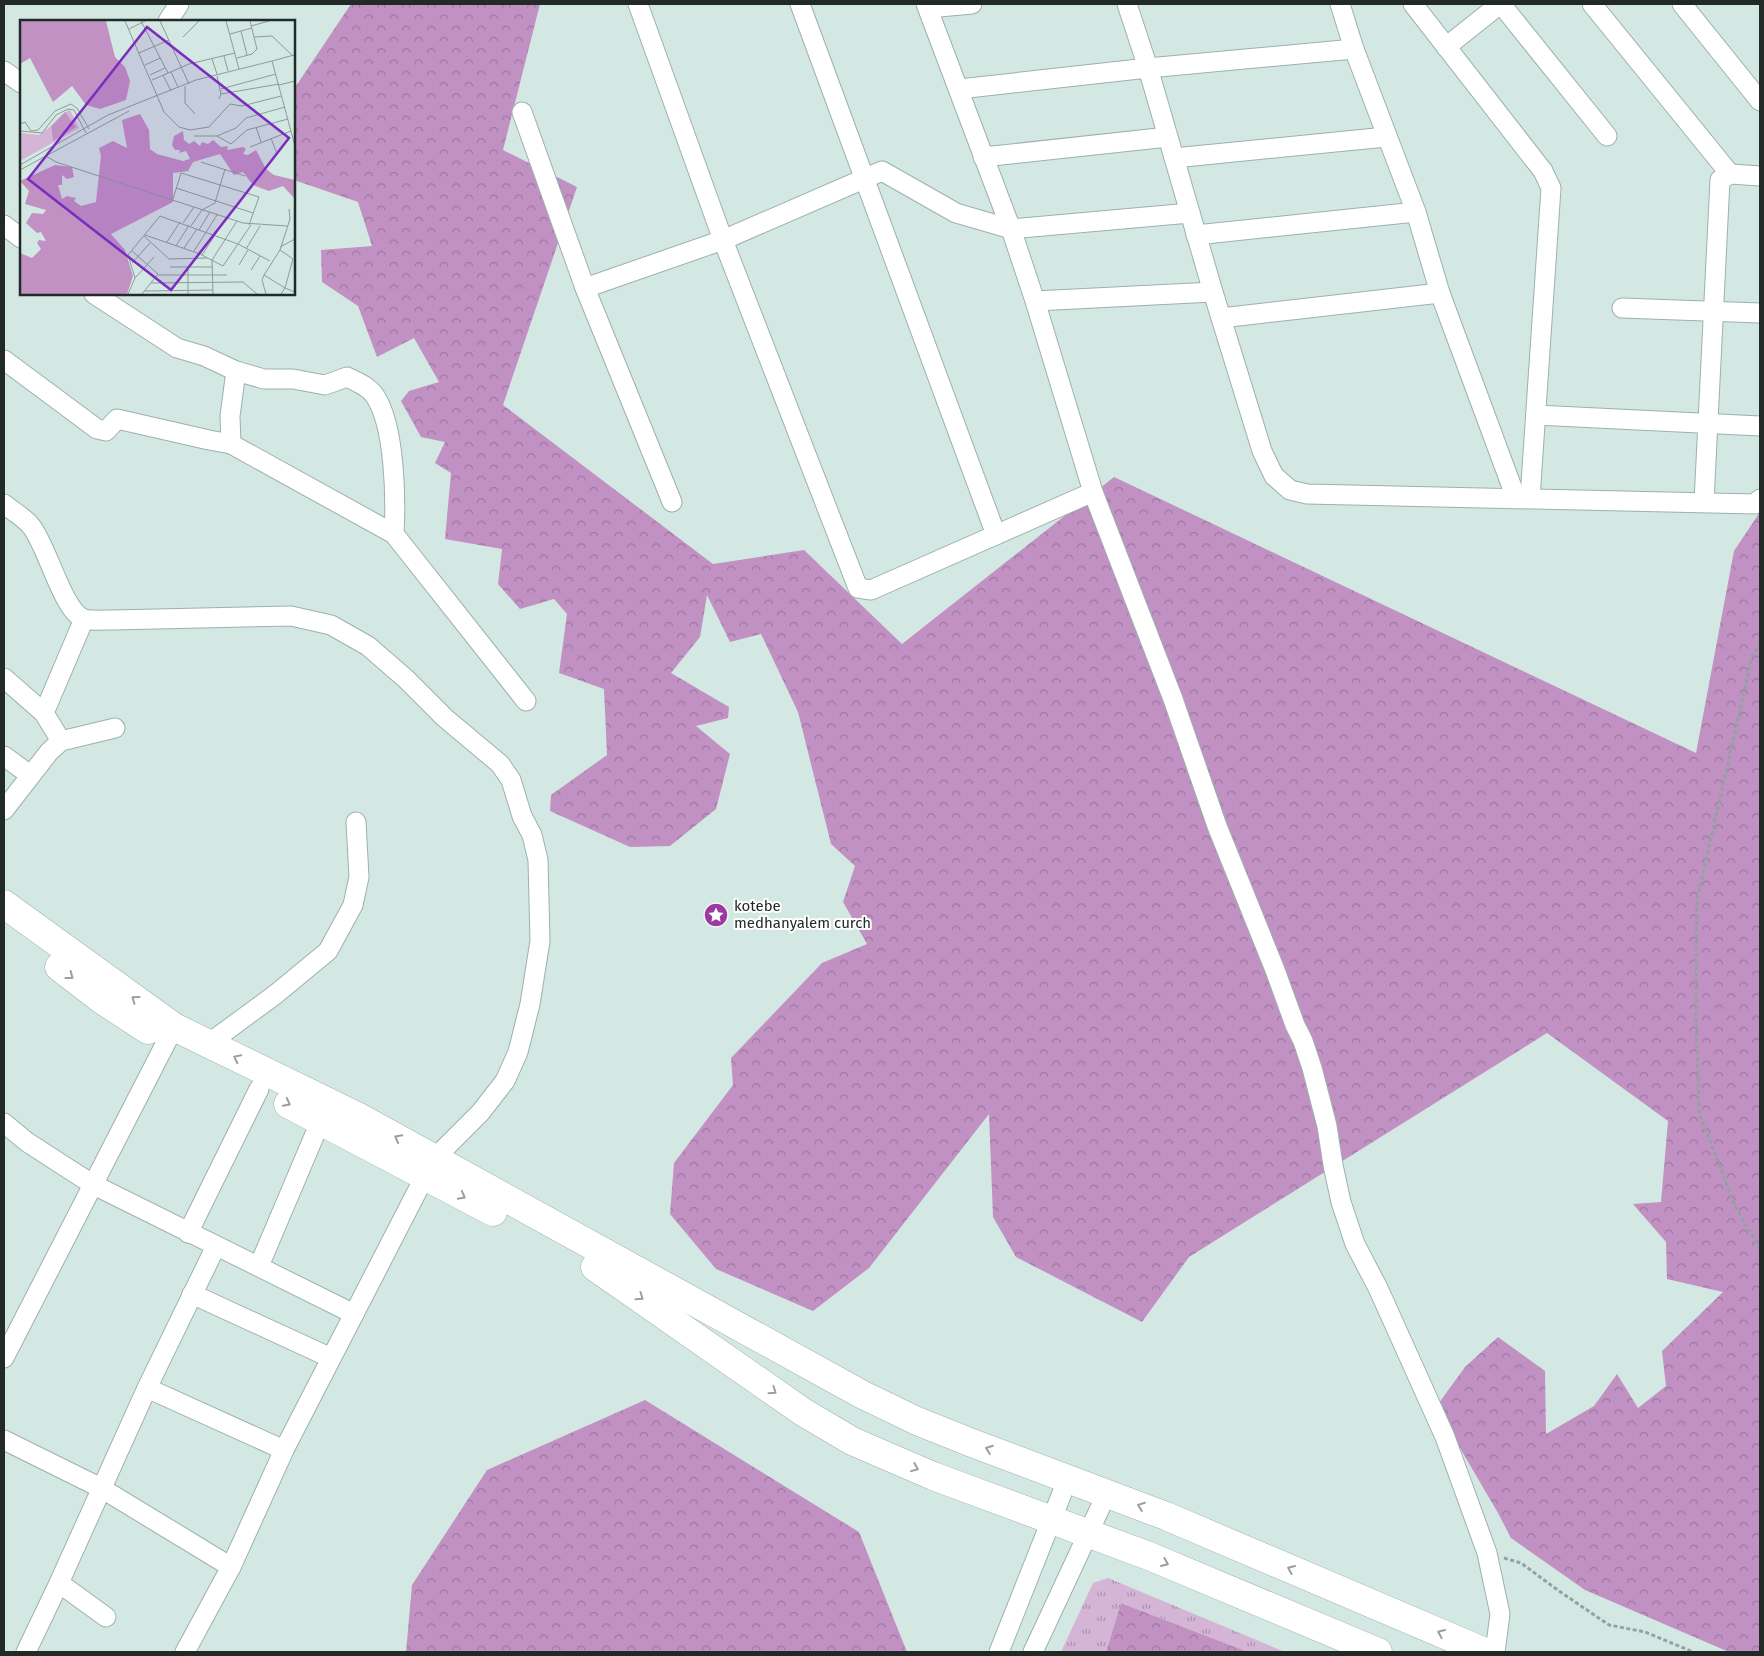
<svg xmlns="http://www.w3.org/2000/svg" width="1764" height="1656" viewBox="0 0 1764 1656" font-family="'Fira Sans',sans-serif">
	<style>
		.grass { fill: url(#grass-tufts) }
		.forest { fill: url(#forest-crowns) }
		.lines { fill: none; stroke-linecap: round; stroke-linejoin: round }
		.street-casing { stroke: #9db1ac; stroke-width: 21 }
		.secondary-casing { stroke: #9db1ac; stroke-width: 29 }
		.path { stroke: #92a29e; stroke-width: 3; stroke-dasharray: 4 2.5; stroke-linecap: butt }
		.street { stroke: #fff; stroke-width: 19 }
		.secondary { stroke: #fff; stroke-width: 28 }
		.oneway { stroke: #9c9f9e }
		.labels { text-anchor: middle; dominant-baseline: central; stroke-width: 4; stroke-linejoin: round; paint-order: stroke }
		.poi-label { font-size: 15px; fill: #222a28; stroke: #fff; text-anchor: start }
		.inset-road { fill: none; stroke: #8c9c98; stroke-width: 1 }
		.view { fill: #7b2cbf; fill-opacity: 0.15; stroke: #7b2cbf; stroke-width: 2.5 }
		.inset-edge { fill: none; stroke: #222a28; stroke-width: 2.5 }
	</style>
	<defs>
		<pattern id="grass-tufts" width="24" height="20" patternUnits="userSpaceOnUse" patternTransform="scale(1.25)"><rect width="24" height="20" fill="#d5b5d6"/><path d="M3 7l-1-3M5 7V3M7 7l1-3M15 17l-1-3M17 17v-4M19 17l1-3" fill="none" stroke="#ac93ae"/></pattern>
		<pattern id="forest-crowns" width="20" height="18" patternUnits="userSpaceOnUse" patternTransform="scale(1.25)"><rect width="20" height="18" fill="#c291c4"/><path d="M2 6a3 3 0 1 1 6 0M12 15a3 3 0 1 1 6 0" fill="none" stroke="#9d779f"/></pattern>
	</defs>
	<rect width="100%" height="100%" fill="#d3e8e2"/>
	<!-- grass -->
	<path class="grass" d="M1108 1578 1285 1652H1248L1121 1603 1106 1652H1061L1093 1583Z"/>
	<!-- forest -->
	<g class="forest">
		<path d="M351 4H540L503 150 577 187 503 405 713 564 804 550 902 644 1114 477 1696 753 1734 551 1760 512V1652H1729L1585 1590 1511 1538 1498 1513 1436 1407 1465 1367 1498 1337 1545 1371 1546 1434 1594 1406 1617 1374 1638 1408 1666 1386 1662 1351 1723 1292 1667 1279 1666 1242 1633 1204 1661 1202 1668 1121 1547 1033 1189 1257 1142 1322 1016 1257 993 1217 989 1114 869 1268 813 1311 716 1269 670 1214 674 1163 733 1085 731 1058 822 963 867 944 843 902 855 866 831 844 798 712 761 634 730 642 707 595 700 637 671 673 729 707 728 718 696 726 730 754 716 809 670 846 630 847 550 811 551 795 607 755 604 689 559 673 567 614 554 599 520 609 498 584 502 549 445 539 451 473 435 463 445 442 421 437 401 401 409 391 439 382 414 338 377 357 358 306 322 282 321 250 372 246 358 202 294 180V89Z"/>
		<path d="M645 1400 859 1532 907 1652H406L412 1585 487 1470Z"/>
		<path d="M1121 1603 1248 1652H1106Z"/>
	</g>
	<g class="lines">
		<!-- street casing -->
		<g class="street-casing">
			<g id="street">
				<path d="M638 4 723 240 858 588 871 590 1093 492"/>
				<path d="M800 4 996 535"/>
				<path d="M926 4 1011 229 1035 301 1093 492 1173 699 1217 826 1275 970 1295 1025 1303 1041 1312 1068 1327 1126 1333 1165 1341 1202 1355 1244 1378 1288 1445 1437 1487 1553 1500 1614 1495 1652"/>
				<path d="M1127 4 1148 68 1213 292 1262 451 1274 476 1290 490 1307 494 1755 504 1760 499"/>
				<path d="M1340 4 1354 49 1416 212 1440 293 1516 498"/>
				<path d="M1413 4 1543 171 1551 188 1530 498"/>
				<path d="M1501 4 1607 136"/>
				<path d="M1592 4 1730 174"/>
				<path d="M1682 4 1760 101"/>
				<path d="M928 8 972 4"/>
				<path d="M168 21 179 4"/>
				<path d="M1446 47 1500 4"/>
				<path d="M4 71 21 83"/>
				<path d="M959 89 1148 68 1354 49"/>
				<path d="M522 112 585 288 672 502"/>
				<path d="M983 157 1168 137"/>
				<path d="M1174 158 1386 137"/>
				<path d="M4 225 21 238"/>
				<path d="M1196 235 1416 212"/>
				<path d="M585 288 723 240 882 171 956 213 1011 229 1190 213"/>
				<path d="M94 294 177 348 204 356 236 371 264 379H293L325 385 347 377C357 382 368 386 375 396 395 426 396 499 394 534"/>
				<path d="M1035 301 1213 292"/>
				<path d="M1622 308 1760 313"/>
				<path d="M1221 318 1440 293"/>
				<path d="M4 360 97 429 106 431 117 419 209 440 231 444 394 534 526 701"/>
				<path d="M1536 415 1760 426"/>
				<path d="M231 444 230 416 236 371"/>
				<path d="M1704 502 1720 180 1730 174 1760 176"/>
				<path d="M4 504C12 511 24 517 31 526 47 545 63 612 84 619 92 621 103 620 112 620L291 616 331 625 368 646 406 679 445 718 500 764 511 780 522 816 532 835 538 860 540 941 530 1004 518 1052 505 1081 480 1113 435 1158 425 1176 284 1450 231 1567 185 1652"/>
				<path d="M4 678 44 713 61 741"/>
				<path d="M44 713 84 619"/>
				<path d="M4 756 30 775"/>
				<path d="M4 810 49 752 61 741 115 728"/>
				<path d="M208 1044 276 994 328 951 353 905 359 877 356 822"/>
				<path d="M4 1123 27 1142 92 1184 354 1314"/>
				<path d="M188 1233 259 1089"/>
				<path d="M259 1266 321 1120"/>
				<path d="M192 1294 331 1358"/>
				<path d="M4 1358 174 1027"/>
				<path d="M147 1388 284 1450"/>
				<path d="M4 1440 101 1488 231 1567"/>
				<path d="M59 1583 106 1617"/>
				<path d="M26 1652 59 1583 147 1388 216 1246"/>
				<path d="M999 1652 1068 1478"/>
				<path d="M1033 1652 1107 1493"/>
			</g>
		</g>
		<!-- secondary casing -->
		<g class="secondary-casing">
			<g id="secondary">
				<path d="M4 904 174 1027 357 1116 863 1395 917 1421 972 1443 1166 1516 1485 1652"/>
				<path d="M59 967 102 1000 148 1030"/>
				<path d="M288 1104 493 1212"/>
				<path d="M595 1267 803 1412 852 1441 933 1476 1149 1556 1378 1652"/>
			</g>
		</g>
		<!-- path -->
		<g class="path">
			<path d="M1760 643 1752 657 1697 900 1696 1014 1699 1113 1736 1208 1760 1249"/>
			<path d="M1504 1558 1521 1563 1559 1591 1609 1625 1645 1632 1693 1652"/>
		</g>
		<!-- street -->
		<use href="#street" class="street"/>
		<!-- secondary -->
		<use href="#secondary" class="secondary"/>
	</g>
	<!-- one-way arrows -->
	<defs><path id="oneway-chevron" d="M-2-3.5L2.5 0L-2 3.5" fill="none" stroke-width="1.6" stroke-linecap="round" stroke-linejoin="round" transform="scale(1.25)"/></defs>
	<g class="oneway">
		<use href="#oneway-chevron" transform="translate(70 976) rotate(37)"/>
		<use href="#oneway-chevron" transform="translate(135 999) rotate(-144)"/>
		<use href="#oneway-chevron" transform="translate(237 1058) rotate(-154)"/>
		<use href="#oneway-chevron" transform="translate(287 1103) rotate(27)"/>
		<use href="#oneway-chevron" transform="translate(398 1138) rotate(-152)"/>
		<use href="#oneway-chevron" transform="translate(462 1196) rotate(28)"/>
		<use href="#oneway-chevron" transform="translate(640 1297) rotate(35)"/>
		<use href="#oneway-chevron" transform="translate(773 1391) rotate(35)"/>
		<use href="#oneway-chevron" transform="translate(989 1449) rotate(-160)"/>
		<use href="#oneway-chevron" transform="translate(915 1468) rotate(22)"/>
		<use href="#oneway-chevron" transform="translate(1141 1506) rotate(-159)"/>
		<use href="#oneway-chevron" transform="translate(1165 1563) rotate(23)"/>
		<use href="#oneway-chevron" transform="translate(1291 1569) rotate(-157)"/>
		<use href="#oneway-chevron" transform="translate(1441 1633) rotate(-157)"/>
	</g>
	<!-- icons -->
	<defs>
		<g id="sight-disc" transform="scale(1.25)"><circle r="9.5" fill="#9b3aa1" stroke="#fff"/><path d="M0-6L1.8-2.2L6-1.7L2.9 1.2L3.7 5.4L0 3.3L-3.7 5.4L-2.9 1.2L-6-1.7L-1.8-2.2Z" fill="#fff"/></g>
	</defs>
	<g fill-rule="evenodd">
		<use href="#sight-disc" x="716" y="915"/>
	</g>
	<g class="labels">
		<!-- poi labels -->
		<g class="poi-label">
			<text x="734" y="906">kotebe<tspan x="734" dy="17">medhanyalem curch</tspan></text>
		</g>
	</g>
	<!-- overview -->
	<g transform="translate(20 20)">
		<rect width="275" height="275" fill="#d3e8e2"/>
		<path d="M50 90 59 108 0 141V113L19 115 31 106 33 120 45 92Z" fill="#d5b5d6"/>
		<path d="M0 1H86L95 37 105 47 110 61 106 80 80 89 66 85 52 66 33 82 10 38 0 44ZM45 92 56 107 33 121 31 106ZM120 94 129 110 130 129 137 134 163 141 170 139 166 131 159 133 160 130H155L152 125 154 116 163 111 164 120 169 124 174 121 180 126 182 122 188 124 193 120 201 127 208 126 207 130 223 127 226 129 223 134 228 135 236 130 246 149 254 155 275 160V179L263 166 249 171 233 165 223 152 214 155 200 134 173 142 168 151 153 153V182L91 214 105 230 113 256 107 274H0V233L12 238 21 229 17 223 19 220 26 221 21 212 17 213 6 203 12 193 23 194 26 190 5 184 9 171 0 161 35 145 52 147 54 157 47 159 42 155V165H38L42 179 47 176 56 178 54 181 61 186 76 182 81 136 79 128 93 121 107 128 102 100Z" fill="#c291c4"/>
		<path class="inset-road" d="M105 1 144 92 159 107 170 110 189 107 210 84 222 86 261 76M121 1 148 53M140 1 169 64M206 1 219 49M231 6 249 1M109 9 125 1M221 11 227 35M210 14 232 8M163 17 179 1M234 17 252 16 273 36M119 33 149 20M204 36 208 51M217 38 232 34 237 29 230 1M192 39 197 54M252 41 274 35M125 45 140 38M151 52 158 67M130 55 145 48M143 55 151 71M197 56 201 74 199 79M132 60 169 44 215 33M259 65 275 61M165 66V83L175 94M201 69 256 54M201 74 259 64M0 104 5 102 11 111 18 110 35 91 51 84 57 88 69 109M236 107 241 122M0 111 22 113 36 95 48 89 54 90 66 113M174 116H197L216 108 226 98 265 87M197 116 211 124 227 110 268 99M251 118 257 134M230 127 271 111M26 136 36 142 223 203 267 206M181 142 225 156M0 145 88 95 176 60 252 41 275 126M0 150 109 91M156 168 233 193M153 179 161 153 239 177 229 205M163 203 174 187M171 206 182 190 195 183 205 149M179 210 190 192M125 215 180 234 203 246 231 205M124 216 149 239 187 238M147 222 160 202M156 226 169 205M260 227 275 219M164 228 177 209M226 229 240 206M260 230 273 239 265 268 275 272M112 231 138 254 122 274M174 231 197 195M182 235 206 198M112 243 130 223M219 245 228 230M150 247H192M168 247V274M231 250 240 236M138 255H207M244 255 242 260 246 274M115 258 134 237M131 263 223 262 237 274M125 271 193 270M108 274 115 258 108 235 140 196 218 224 250 241M193 274 192 240 217 201M261 274 265 268 244 255 260 230 270 199 269 189"/>
		<path class="view" d="M127 7 269 118 151 270 8 159Z"/>
		<rect width="275" height="275" class="inset-edge"/>
	</g>
	<!-- border -->
	<rect width="1764" height="1656" fill="none" stroke="#222a28" stroke-width="10"/>
</svg>
